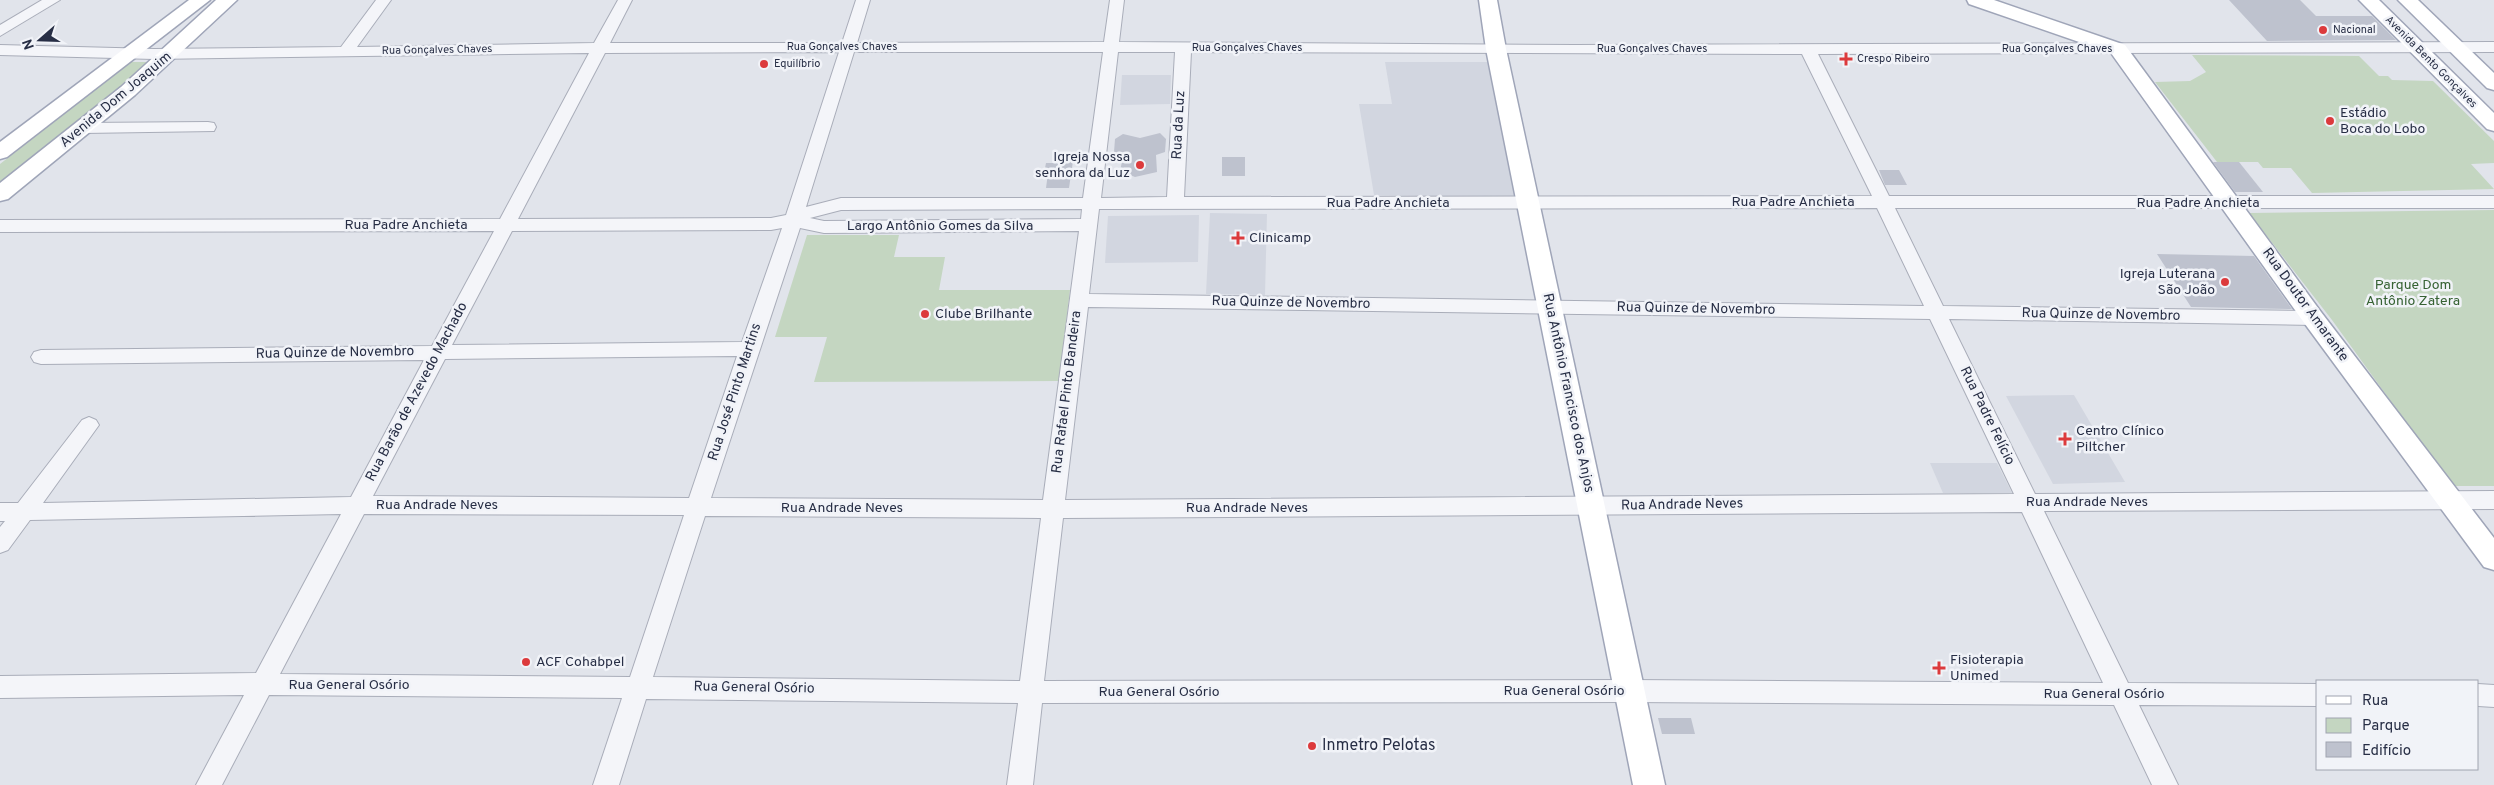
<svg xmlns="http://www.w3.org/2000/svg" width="2494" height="785" viewBox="0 0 2494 785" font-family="Overpass,sans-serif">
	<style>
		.built { fill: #d2d6e0 }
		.green { fill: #c4d6c1 }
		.building { fill: #bec2ce }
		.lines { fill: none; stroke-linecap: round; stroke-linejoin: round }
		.minor-casing { stroke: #a9adb9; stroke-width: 2 }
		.major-casing { stroke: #9fa5b8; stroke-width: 3 }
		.minor { fill: #f4f5f9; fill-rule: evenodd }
		.major { fill: #fff; fill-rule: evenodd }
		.poi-dot { fill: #dc3a3c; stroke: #f1f3f8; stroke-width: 2 }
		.labels { text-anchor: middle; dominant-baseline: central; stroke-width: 5; stroke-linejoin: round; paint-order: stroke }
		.far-poi-label { font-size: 11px; fill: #272e45; stroke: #f1f3f8; text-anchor: start }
		.far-street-label { font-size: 11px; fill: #272e45; stroke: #f1f3f8 }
		.street-label { font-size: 14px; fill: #272e45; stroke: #f1f3f8 }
		.poi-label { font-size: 14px; fill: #272e45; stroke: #f1f3f8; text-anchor: start }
		.park-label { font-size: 14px; fill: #366233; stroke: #f1f3f8 }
		.near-poi-label { font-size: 16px; fill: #272e45; stroke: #f1f3f8; text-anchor: start }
	</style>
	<rect width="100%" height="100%" fill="#e1e4eb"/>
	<!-- built -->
	<g class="built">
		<path d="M1385 62H1493L1519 198 1374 195 1359 104H1392Z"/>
		<path d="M1122 75H1171L1170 104 1120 105Z"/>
		<path d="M1210 213 1267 214 1265 295 1206 294Z"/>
		<path d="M1199 215 1198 262 1105 263 1108 216Z"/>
		<path d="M2074 395 2125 482 2053 484 2006 396Z"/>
		<path d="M1930 463H1997L2012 493H1943Z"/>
	</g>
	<!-- green -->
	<g class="green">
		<path d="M2192 55 2359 56 2379 76H2388L2392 80 2433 81 2494 141V163L2471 164 2494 189 2312 193 2291 168H2263L2258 162H2217L2155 82 2190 81 2206 72Z"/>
		<path d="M131 62H156L0 189V164Z"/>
		<path d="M2494 210V486H2452L2332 320 2249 213Z"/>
		<path d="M807 235H899L894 257H945L939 290H1070L1059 381 814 382 827 337H775Z"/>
	</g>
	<!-- building -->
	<g class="building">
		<path d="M2229 0H2300L2316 16H2372L2396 40 2267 41Z"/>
		<path d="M1160 133 1166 139 1165 152 1156 155 1157 172 1135 177 1120 171 1123 157 1114 152 1115 139 1123 134 1140 138Z"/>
		<rect x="1222" y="157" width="23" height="19"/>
		<path d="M1059 161H1073L1069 188H1046L1048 173H1044L1046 163H1059Z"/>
		<path d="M2213 162H2239L2263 192H2235Z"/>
		<path d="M1879 170H1899L1907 185H1885Z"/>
		<path d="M2157 254 2254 256 2292 309 2191 307Z"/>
		<path d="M1658 718H1691L1695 734H1662Z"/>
	</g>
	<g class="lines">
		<!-- minor casing -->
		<g class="minor-casing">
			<g id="minor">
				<path d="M42 0H60L0 36V25Z"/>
				<path d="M376 0H391L357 47 594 43 618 0H632L610 43H842L856 0H870L857 43 1104 42 1110 0H1124L1119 42 1575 45 2494 42V52L1818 54 1889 196H2494V208H1895L1943 306 2313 311 2320 313 2323 318 2320 323 2313 325 1949 319 2035 494 2494 491V509L2044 511 2128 683 2318 684V706L2139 705 2178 785H2152L2114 705 1629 702 1042 703 1033 785H1007L1018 703 646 699 619 785H593L622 698 269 695 222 785H196L244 695 0 698V676L256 673 341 514 30 520 8 550 0 553V527L5 521H0V503H18L82 420 89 417 96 420 99 425 43 503 351 497 424 360 41 364 34 362 31 357 34 352 41 350 432 346 494 231 0 232V220L500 219 589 53 154 59 0 55V45L154 49 341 47ZM839 52 786 215 771 218 518 219 605 53ZM854 52H1103L1083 198H841L806 207ZM1118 52H1175L1167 197 1101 198ZM1191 52 1802 54 1872 196 1184 197ZM1877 208 1924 306 1089 294 1099 209ZM1082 209 1081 219 824 221 810 218 841 210ZM782 228 742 342 452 345 512 231 771 230ZM800 228 824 233 1079 231 1043 500 711 498ZM1088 307 1930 319 2014 494 1065 500ZM737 356 689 498 373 496 445 359ZM2022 512 2103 683 1629 680 1044 681 1063 518ZM364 514 684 515 630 677 280 674ZM705 516 1041 518 1020 681 653 677Z"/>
				<path d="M208 122 214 123 216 127 214 131 84 133 78 132 76 128 78 124 84 123Z"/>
				<path d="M2478 684 2494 685V707L2478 706Z"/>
			</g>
		</g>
		<!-- major casing -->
		<g class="major-casing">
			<g id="major">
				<path d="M189 0H210L7 157 0 159V142Z"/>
				<path d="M216 0H237L135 95 8 199 0 201V183L121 87Z"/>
				<path d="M1479 0H1497L1506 49 1665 785H1633L1486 49Z"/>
				<path d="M1967 0H1994L2125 45 2321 312 2494 538V570L2484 567 2305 324 2111 53 1969 4Z"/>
				<path d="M2359 0H2379L2494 113V131L2487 129Z"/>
				<path d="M2398 0H2418L2494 73V90L2487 88Z"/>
			</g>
		</g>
		<!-- minor -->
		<use href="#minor" class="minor"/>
		<!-- major -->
		<use href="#major" class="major"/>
	</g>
	<!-- markers -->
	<g class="poi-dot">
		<circle cx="2323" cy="30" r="5"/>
		<path d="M1843.5 51.5h5v5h5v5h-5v5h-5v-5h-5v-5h5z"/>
		<circle cx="764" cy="64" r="5"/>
		<circle cx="2330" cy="121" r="5"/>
		<circle cx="1140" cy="165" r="5"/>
		<path d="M1235.5 230.5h5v5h5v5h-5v5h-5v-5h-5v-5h5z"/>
		<circle cx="2225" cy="282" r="5"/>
		<circle cx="925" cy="314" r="5"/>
		<path d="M2062.5 431.5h5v5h5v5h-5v5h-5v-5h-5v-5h5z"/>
		<circle cx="526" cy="662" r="5"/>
		<path d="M1936.5 660.5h5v5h5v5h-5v5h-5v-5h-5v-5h5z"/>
		<circle cx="1312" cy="746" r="5"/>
	</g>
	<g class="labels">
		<!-- far-poi labels -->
		<g class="far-poi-label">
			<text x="2333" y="30">Nacional</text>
			<text x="1857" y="59">Crespo Ribeiro</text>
			<text x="774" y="64">Equilíbrio</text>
		</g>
		<!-- far-street labels -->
		<g class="far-street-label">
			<text x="842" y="47">Rua Gonçalves Chaves</text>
			<text x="1247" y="48">Rua Gonçalves Chaves</text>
			<text x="1652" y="49">Rua Gonçalves Chaves</text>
			<text x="2057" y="49">Rua Gonçalves Chaves</text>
			<text transform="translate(437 50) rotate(-1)">Rua Gonçalves Chaves</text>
			<text transform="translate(2431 62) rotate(45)">Avenida Bento Gonçalves</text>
		</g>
		<!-- street labels -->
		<g class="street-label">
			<text transform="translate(116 100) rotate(-40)">Avenida Dom Joaquim</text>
			<text transform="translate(1179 125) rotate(-87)">Rua da Luz</text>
			<text x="1793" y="202">Rua Padre Anchieta</text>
			<text x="1388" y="203">Rua Padre Anchieta</text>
			<text x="2198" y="203">Rua Padre Anchieta</text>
			<text x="406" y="225">Rua Padre Anchieta</text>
			<text x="940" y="226">Largo Antônio Gomes da Silva</text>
			<text transform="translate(1291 303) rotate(1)">Rua Quinze de Novembro</text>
			<text transform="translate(2305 305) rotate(54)">Rua Doutor Amarante</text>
			<text transform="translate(1696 309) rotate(1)">Rua Quinze de Novembro</text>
			<text transform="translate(2101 315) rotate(1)">Rua Quinze de Novembro</text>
			<text transform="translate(335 353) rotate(-1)">Rua Quinze de Novembro</text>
			<text transform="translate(417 392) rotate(-62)">Rua Barão de Azevedo Machado</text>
			<text transform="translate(735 392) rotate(-72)">Rua José Pinto Martins</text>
			<text transform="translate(1067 392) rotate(-83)">Rua Rafael Pinto Bandeira</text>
			<text transform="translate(1568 393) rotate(78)">Rua Antônio Francisco dos Anjos</text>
			<text transform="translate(1987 416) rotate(64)">Rua Padre Felício</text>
			<text x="2087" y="502">Rua Andrade Neves</text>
			<text x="437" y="505">Rua Andrade Neves</text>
			<text transform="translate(1682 505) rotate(-1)">Rua Andrade Neves</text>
			<text x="842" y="508">Rua Andrade Neves</text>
			<text x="1247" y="508">Rua Andrade Neves</text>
			<text x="349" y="685">Rua General Osório</text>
			<text transform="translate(754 688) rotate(1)">Rua General Osório</text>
			<text x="1564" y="691">Rua General Osório</text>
			<text x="1159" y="692">Rua General Osório</text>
			<text x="2104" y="694">Rua General Osório</text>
		</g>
		<!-- poi labels -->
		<g class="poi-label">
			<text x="2340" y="113">Estádio<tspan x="2340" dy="16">Boca do Lobo</tspan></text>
			<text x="1130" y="157" text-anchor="end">Igreja Nossa<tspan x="1130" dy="16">senhora da Luz</tspan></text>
			<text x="1249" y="238">Clinicamp</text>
			<text x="2215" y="274" text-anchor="end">Igreja Luterana<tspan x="2215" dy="16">São João</tspan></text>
			<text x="935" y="314">Clube Brilhante</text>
			<text x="2076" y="431">Centro Clínico<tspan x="2076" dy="16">Piltcher</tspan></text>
			<text x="1950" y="660">Fisioterapia<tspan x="1950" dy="16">Unimed</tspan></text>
			<text x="536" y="662">ACF Cohabpel</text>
		</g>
		<!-- park labels -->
		<g class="park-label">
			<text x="2413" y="285">Parque Dom<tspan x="2413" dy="16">Antônio Zatera</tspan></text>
		</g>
		<!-- near-poi labels -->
		<g class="near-poi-label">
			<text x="1322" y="746">Inmetro Pelotas</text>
		</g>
	</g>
	<!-- legend -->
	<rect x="2316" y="680" width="162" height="90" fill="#f1f3f8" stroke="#a0a4b0"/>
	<rect x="2326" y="696" width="25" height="8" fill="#ffffff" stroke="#a0a4b0"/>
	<text x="2362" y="705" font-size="15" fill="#272e45">Rua</text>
	<rect x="2326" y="718" width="25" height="15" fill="#c4d6c1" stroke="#a0a4b0"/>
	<text x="2362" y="730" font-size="15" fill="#272e45">Parque</text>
	<rect x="2326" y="742" width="25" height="15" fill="#bec2ce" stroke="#a0a4b0"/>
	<text x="2362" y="755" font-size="15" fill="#272e45">Edifício</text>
	<!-- north arrow -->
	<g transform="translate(40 40) rotate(250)" stroke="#f1f3f8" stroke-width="4" paint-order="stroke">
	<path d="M0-4L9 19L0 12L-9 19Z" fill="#272e45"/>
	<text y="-8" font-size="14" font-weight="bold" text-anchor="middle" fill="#272e45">N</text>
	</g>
</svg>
